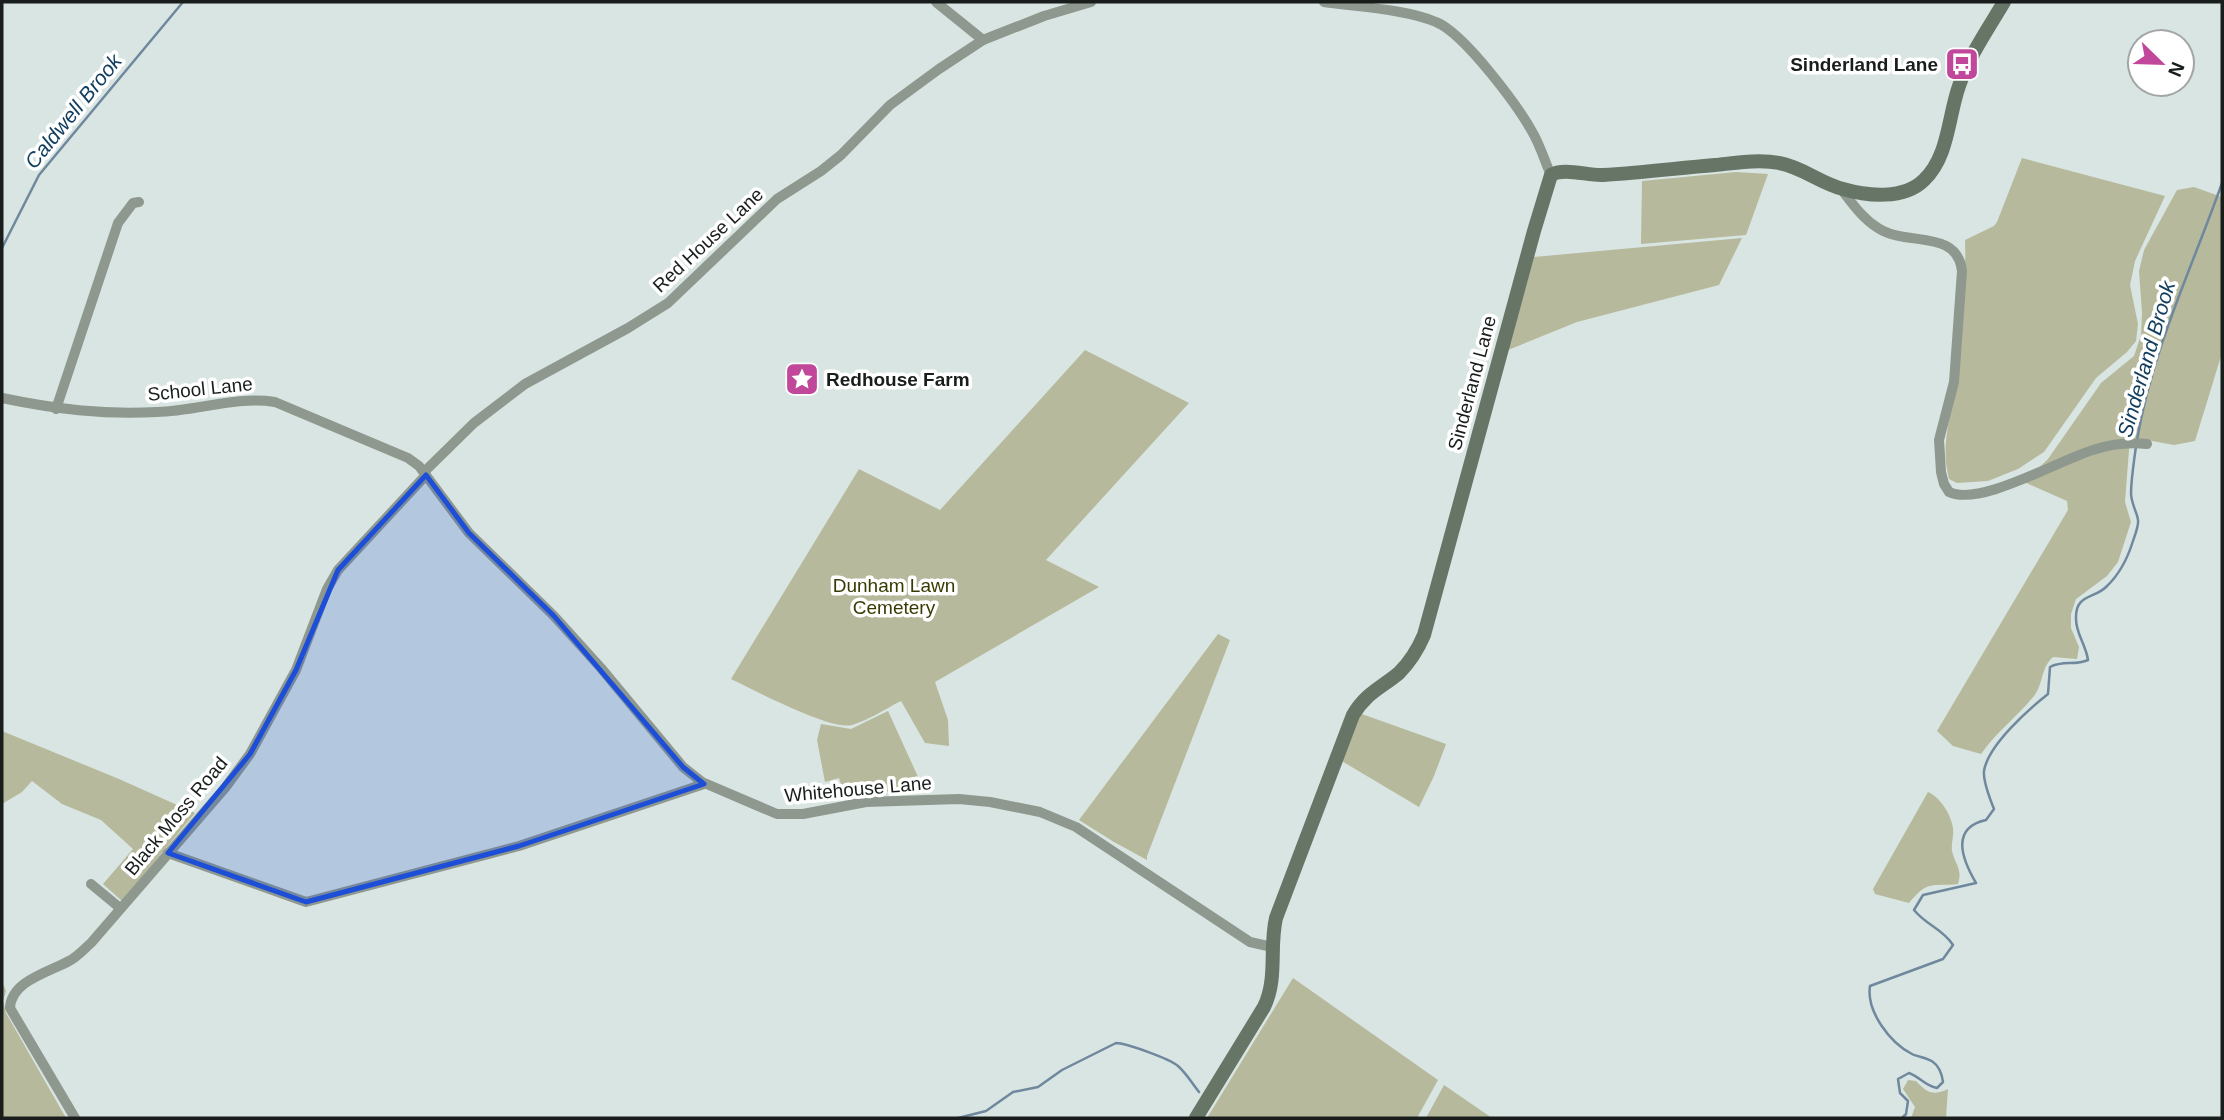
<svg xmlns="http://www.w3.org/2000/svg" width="2224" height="1120" viewBox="0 0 2224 1120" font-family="Helvetica,sans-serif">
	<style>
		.green { fill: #b6b99b }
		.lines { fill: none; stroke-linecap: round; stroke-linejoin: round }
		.stream { stroke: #6f889d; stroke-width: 2.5 }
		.street { stroke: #8e988e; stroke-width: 10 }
		.secondary { stroke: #667566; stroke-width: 14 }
		.marked { fill: #1d4ed8; fill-opacity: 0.2; stroke: #1d4ed8; stroke-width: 5; stroke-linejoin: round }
		.labels { text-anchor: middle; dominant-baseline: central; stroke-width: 7; stroke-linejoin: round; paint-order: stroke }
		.poi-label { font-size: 19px; font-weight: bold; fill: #191e1d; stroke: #fff; text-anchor: end }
		.street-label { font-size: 19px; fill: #191e1d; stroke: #fff }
		.park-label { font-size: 19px; fill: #393b02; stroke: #fff }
		.water-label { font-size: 21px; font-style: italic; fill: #103d5d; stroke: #fff }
	</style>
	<rect width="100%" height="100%" fill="#d9e5e2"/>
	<!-- green -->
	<g class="green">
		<path d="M2022 158 2165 196 2135 261 2130 285 2138 324 2136 341 2127 352 2096 378 2044 452 2018 469 1988 481 1957 483 1949 479C1941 446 1949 430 1952 398 1958 345 1967 293 1965 240L1994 226 1997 222Z"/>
		<path d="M1736 172 1768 174 1746 235 1641 244 1642 181Z"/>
		<path d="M2194 187 2222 197V353L2195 441 2174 445 2130 437 2125 502 2131 522 2118 562 2107 576 2076 599 2071 614V628L2079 647 2077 659 2053 657C2040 669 2044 683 2034 696 2017 717 1998 730 1981 754L1953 746 1937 731 2068 510 2067 501 2024 482 2048 459 2101 383 2134 356 2141 335 2142 313 2139 271 2144 250 2177 190Z"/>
		<path d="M1742 238 1719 285 1577 322 1508 350 1534 257Z"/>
		<path d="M1085 350 1189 403 1046 560 1099 587 935 682 948 720 949 746 925 743 901 701C885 709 869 720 852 725 831 731 754 690 731 679L859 469 940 510Z"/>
		<path d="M1218 634 1230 640 1147 856V860L1114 842 1079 820Z"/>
		<path d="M888 711 924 790 844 794 839 778 825 782 817 740 821 724 851 729Z"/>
		<path d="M1359 713 1446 744 1434 776 1419 807 1340 760Z"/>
		<path d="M2 731 119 779 195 813 122 901 103 884 133 849 101 820 62 804 32 781 22 792 2 804Z"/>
		<path d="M1928 792C1940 797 1951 814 1953 828 1954 835 1951 844 1952 851 1955 864 1963 870 1958 884 1931 887 1929 879 1909 903L1875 894 1873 889Z"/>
		<path d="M1293 978 1438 1080 1417 1118H1207Z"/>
		<path d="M2 981 6 991 3 1001 6 1013 66 1118H2Z"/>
		<path d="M1908 1080 1916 1081C1927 1093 1933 1096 1948 1089L1946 1118H1911L1915 1107 1903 1089Z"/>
		<path d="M1444 1085 1492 1118H1426Z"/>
	</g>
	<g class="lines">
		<!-- stream -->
		<g class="stream">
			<path d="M2 248 39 175 183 2"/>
			<path d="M2137 440C2152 350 2192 268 2222 183"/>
			<path d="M958 1118 986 1111 1013 1092 1038 1087 1062 1070 1116 1043C1126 1043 1170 1059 1178 1066 1186 1073 1192 1083 1199 1092"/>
			<path d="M1902 1118 1906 1114 1908 1101 1900 1093 1898 1079 1909 1073C1920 1077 1925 1086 1937 1088L1943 1082C1942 1075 1939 1066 1933 1062 1928 1058 1918 1057 1912 1054 1890 1043 1866 1011 1870 986L1943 959 1953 945C1943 929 1926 925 1914 910L1923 895 1976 883C1962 859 1950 828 1986 820L1994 809C1990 799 1983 781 1984 771 1988 745 2029 709 2048 694L2050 667C2063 660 2075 666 2088 660 2086 645 2076 634 2076 619 2075 594 2094 599 2106 587 2119 575 2128 557 2133 541 2135 535 2139 525 2138 520 2137 512 2132 506 2131 494 2131 479 2134 462 2136 446"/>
		</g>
		<!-- street -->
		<g class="street">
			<path d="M936 2 983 40"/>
			<path d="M1324 2C1357 7 1406 9 1436 22 1464 33 1519 107 1534 135 1541 148 1545 162 1551 175"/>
			<path d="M1841 189C1852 203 1862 218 1878 228 1907 247 1957 228 1962 271L1954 382 1939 440 1941 472 1944 484 1949 492C1980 507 2059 460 2093 450 2111 444 2128 442 2147 444"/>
			<path d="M2 398C55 409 103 415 157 412 197 411 235 396 275 402L408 458 419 466 469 533 554 616 601 668 683 767 702 782 777 814H803L866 802 959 799 990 802 1040 812 1076 827 1250 942 1272 947"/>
			<path d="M56 409 118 223 133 203 139 202"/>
			<path d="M424 472 474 423 525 384 628 328 668 303 777 199 821 171 841 155 890 105 939 69 983 40 1044 16 1091 2"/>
			<path d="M168 853 306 902 519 846 704 784"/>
			<path d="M91 884 120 908"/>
			<path d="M75 1118 10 1008C11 981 49 972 69 961 77 957 84 949 91 943L225 788 250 754 296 670 327 589 338 570 426 475"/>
		</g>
		<!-- secondary -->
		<path class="secondary" d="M1196 1118 1264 1007C1278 978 1269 948 1276 918L1353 715C1366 693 1381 688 1399 673 1410 662 1418 649 1424 635L1534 231 1551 175C1564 167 1588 176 1603 175 1641 173 1678 168 1715 165 1735 163 1759 159 1779 163 1802 167 1820 183 1843 189 1867 196 1904 200 1924 180 1949 156 1948 117 1959 86 1969 56 1988 29 2004 2"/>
	</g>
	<!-- marked area -->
	<path class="marked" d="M426 475 469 533 554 616 683 767 704 784 519 846 306 902 168 853 250 754 296 670 338 570Z"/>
	<!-- icons -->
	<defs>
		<g id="bus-square" transform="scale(1.75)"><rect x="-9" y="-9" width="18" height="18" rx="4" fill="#c0479a" stroke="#fff"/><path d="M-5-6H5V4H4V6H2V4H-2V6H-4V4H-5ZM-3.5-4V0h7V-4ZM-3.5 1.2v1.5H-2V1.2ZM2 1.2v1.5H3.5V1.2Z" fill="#fff"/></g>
		<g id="sight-square" transform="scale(1.75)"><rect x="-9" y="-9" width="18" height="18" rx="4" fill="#c0479a" stroke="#fff"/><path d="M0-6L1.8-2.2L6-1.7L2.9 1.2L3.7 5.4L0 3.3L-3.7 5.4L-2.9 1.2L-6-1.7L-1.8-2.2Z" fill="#fff"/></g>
	</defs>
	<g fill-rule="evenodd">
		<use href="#bus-square" x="1962" y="64"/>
		<use href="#sight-square" x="802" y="379"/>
	</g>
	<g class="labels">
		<!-- poi labels -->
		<g class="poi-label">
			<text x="1938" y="64">Sinderland Lane</text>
			<text x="826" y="379" text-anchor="start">Redhouse Farm</text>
		</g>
		<!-- street labels -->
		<g class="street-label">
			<text transform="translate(708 240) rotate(-43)">Red House Lane</text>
			<text transform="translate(1472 383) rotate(-75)">Sinderland Lane</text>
			<text transform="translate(200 389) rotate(-6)">School Lane</text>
			<text transform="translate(858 789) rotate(-5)">Whitehouse Lane</text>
			<text transform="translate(176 816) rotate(-50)">Black Moss Road</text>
		</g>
		<!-- park labels -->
		<g class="park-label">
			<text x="894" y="585">Dunham Lawn<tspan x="894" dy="22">Cemetery</tspan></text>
		</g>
		<!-- water labels -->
		<g class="water-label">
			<text transform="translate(73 111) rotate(-51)">Caldwell Brook</text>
			<text transform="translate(2146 359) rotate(-74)">Sinderland Brook</text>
		</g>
	</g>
	<!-- border -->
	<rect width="2224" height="1120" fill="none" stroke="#191e1d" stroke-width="7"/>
	<!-- north arrow -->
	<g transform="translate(2161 63) rotate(113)"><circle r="33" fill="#ffffff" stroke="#a3a5a5" stroke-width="2"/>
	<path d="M0-5L12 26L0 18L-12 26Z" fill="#c0479a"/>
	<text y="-10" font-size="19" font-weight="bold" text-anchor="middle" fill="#191e1d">N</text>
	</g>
</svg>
